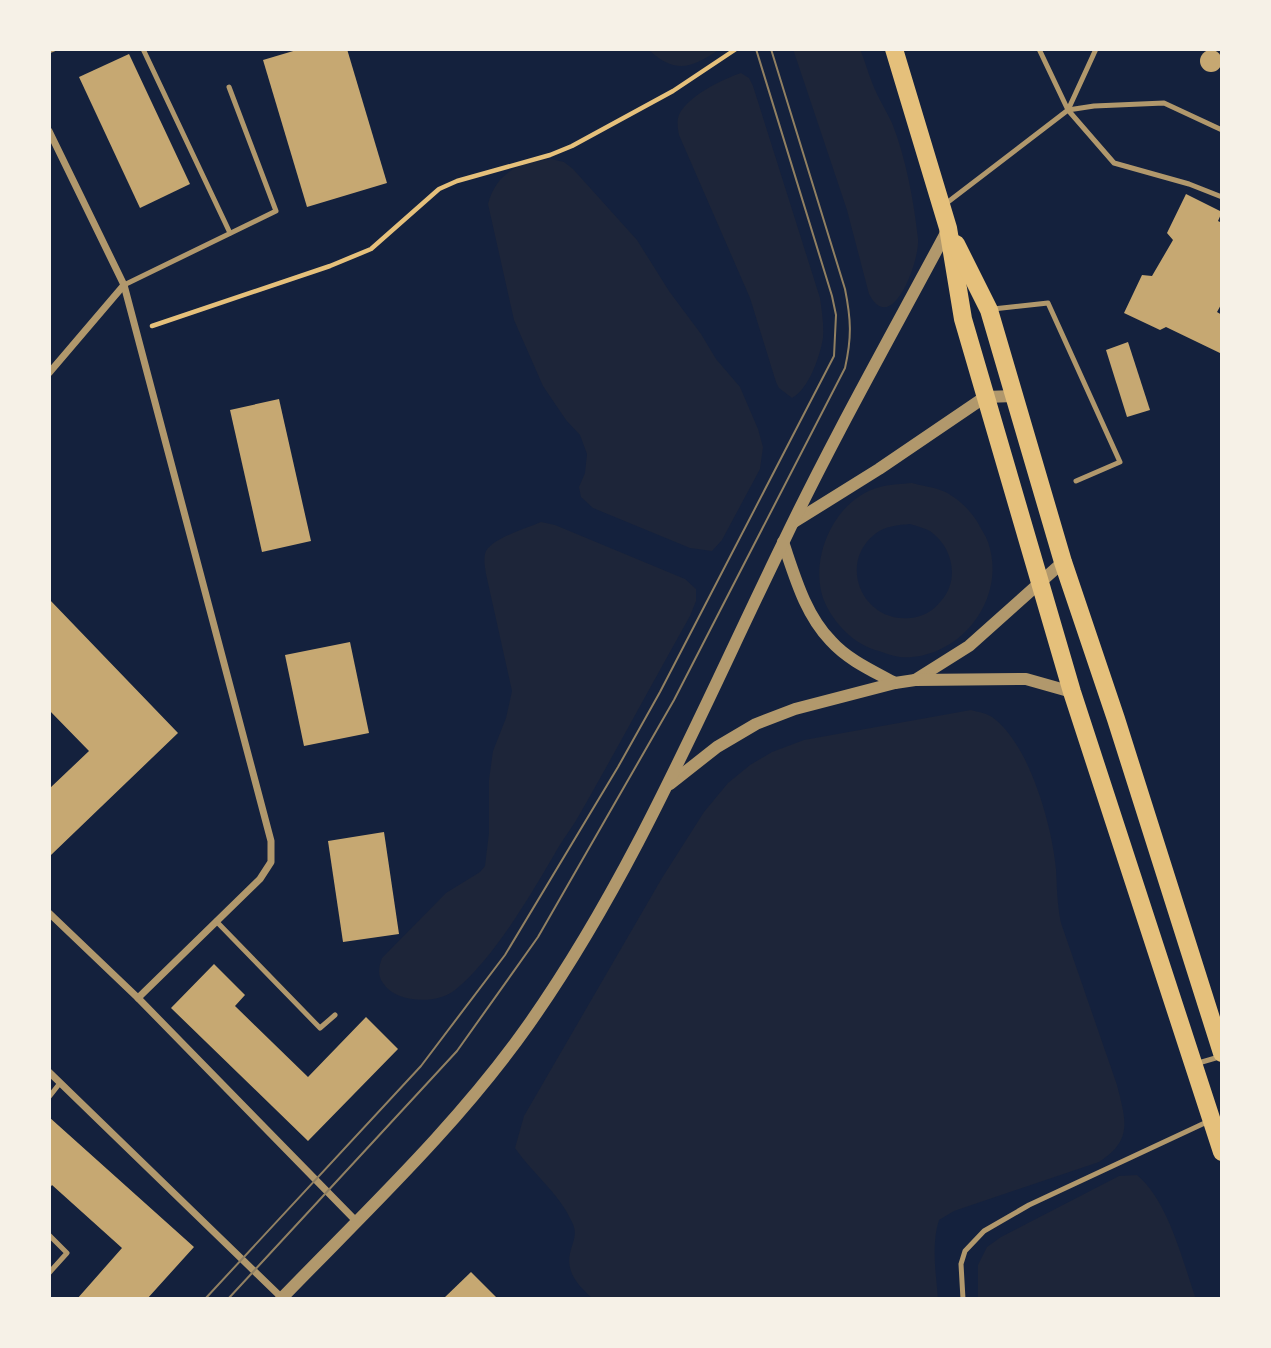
<svg xmlns="http://www.w3.org/2000/svg" width="1271" height="1348" viewBox="0 0 1271 1348" font-family="'Sofia Sans Condensed',sans-serif">
	<style>
		.green { fill: #1d2539; fill-rule: evenodd }
		.building { fill: #c6a872 }
		.lines { fill: none; stroke-linecap: round; stroke-linejoin: round }
		.path { stroke: #e5c07b; stroke-width: 4.5 }
		.service { stroke: #b1986c; stroke-width: 5 }
		.minor { stroke: #b1986c; stroke-width: 7 }
		.tertiary { stroke: #b1986c; stroke-width: 12 }
		.primary { stroke: #e5c07b; stroke-width: 18 }
		.tram { stroke: #918062; stroke-width: 2 }
	</style>
	<rect width="100%" height="100%" fill="#14213d"/>
	<!-- green -->
	<g class="green">
		<path d="M648 49H720C692 68 675 75 648 49Z"/>
		<path d="M793 49H860C865 61 868 73 873 85 878 98 886 110 892 123 906 158 914 202 918 239 920 260 892 338 869 294L847 210Z"/>
		<path d="M741 73 749 78 753 86 820 298C822 312 824 324 823 338 820 356 809 389 792 398L779 388 776 382 750 298 679 135C678 130 677 124 678 118 683 98 723 79 741 73Z"/>
		<path d="M551 159 564 162 573 169 637 240 669 291 701 334 716 359 740 387 758 429 763 447 760 469 722 540 712 551 690 548 593 508 581 497 579 487 585 473 587 454 580 435 566 420 543 386 514 320 488 204C497 171 519 163 551 159Z"/>
		<path d="M912 483C922 486 934 487 943 491 957 497 971 511 978 523 981 529 986 536 988 542 1008 599 959 661 900 657 893 656 885 653 879 651 854 645 832 622 823 598 809 556 836 498 880 487 891 484 902 484 912 483ZM910 524C917 526 924 528 930 531 953 547 960 580 941 601 933 611 923 617 910 618 863 623 837 564 875 534 885 526 898 525 910 524Z"/>
		<path d="M541 522 555 525 685 579 696 589V601L690 616C653 682 618 747 581 812 574 825 565 836 558 848 533 891 494 959 455 990 437 1005 395 1003 383 983 377 975 379 966 382 958L446 893 480 872 485 866 489 833V780L493 751 506 718 512 691 486 574C485 567 483 558 486 551 493 538 527 528 541 522Z"/>
		<path d="M971 710C978 712 986 713 992 717 1029 743 1052 825 1056 869 1057 887 1057 904 1061 923L1117 1085C1126 1121 1133 1140 1099 1162L954 1211 939 1220C931 1245 936 1273 938 1299H593C579 1286 566 1274 570 1253 573 1241 578 1234 572 1222 559 1193 533 1174 515 1148L524 1116 662 878 704 812 728 783 750 765 772 752 804 740Z"/>
		<path d="M1137 1175C1169 1202 1182 1260 1196 1299H978V1265L987 1247 1001 1237 1119 1176Z"/>
	</g>
	<!-- building -->
	<g class="building">
		<path d="M300 49H347L387 183 307 207 263 60Z"/>
		<circle cx="1211" cy="61" r="11"/>
		<path d="M129 54 190 184 140 208 79 77Z"/>
		<path d="M1186 194 1222 212 1218 221 1222 223V303L1217 312 1222 315V354L1166 327 1160 330 1124 313 1142 275 1152 276 1173 240 1167 233Z"/>
		<path d="M1128 342 1150 410 1127 417 1106 350Z"/>
		<path d="M279 399 311 541 262 552 230 410Z"/>
		<path d="M49 599 178 733 51 855 49 852V789L89 751 49 710Z"/>
		<path d="M350 642 369 733 304 746 285 655Z"/>
		<path d="M384 832 399 934 343 942 328 841Z"/>
		<path d="M214 964 245 995 235 1006 308 1077 366 1017 398 1049 308 1141 171 1008Z"/>
		<path d="M49 1117 194 1247 147 1299H77L122 1248 52 1185 49 1189Z"/>
		<path d="M471 1272 498 1299H443Z"/>
	</g>
	<g class="lines">
		<!-- path -->
		<path class="path" d="M152 326 330 266 371 249 439 189 457 181 550 155 572 146 673 91 736 49"/>
		<!-- service -->
		<g class="service">
			<path d="M143 49 230 233"/>
			<path d="M1039 49 1068 110 1114 163 1189 184 1222 197"/>
			<path d="M49 51 54 49"/>
			<path d="M1068 110 1096 49"/>
			<path d="M944 205 1068 110 1094 106 1164 103 1222 130"/>
			<path d="M124 285 276 211 229 87"/>
			<path d="M993 309 1048 303 1120 462 1076 481"/>
			<path d="M216 921 320 1028 335 1015"/>
			<path d="M1195 1064 1219 1057"/>
			<path d="M49 1097 60 1083"/>
			<path d="M49 1235 67 1253 49 1273"/>
			<path d="M963 1299 961 1264 965 1251 984 1231 1029 1205 1209 1121"/>
		</g>
		<!-- minor -->
		<g class="minor">
			<path d="M49 131 124 285 271 841V862L260 879 138 998"/>
			<path d="M49 373 124 285"/>
			<path d="M49 913 138 998 356 1221"/>
			<path d="M49 1072 282 1298"/>
		</g>
		<!-- tertiary -->
		<g class="tertiary">
			<path d="M794 522 879 469 985 397 1014 396"/>
			<path d="M783 542C795 577 805 614 831 641 848 660 873 671 895 683"/>
			<path d="M915 680 969 646 1063 562"/>
			<path d="M670 784 717 747 756 724 795 709 895 683 915 680 1026 679 1072 692"/>
			<path d="M281 1299C366 1211 458 1125 529 1024 633 876 703 707 782 545 833 438 892 334 948 229"/>
		</g>
		<!-- primary -->
		<g class="primary">
			<path d="M894 49 948 228 963 319 1072 692 1222 1152"/>
			<path d="M956 244 989 310 1063 562 1116 719 1222 1053"/>
		</g>
		<!-- tram -->
		<g class="tram">
			<path d="M205 1299 421 1066 505 955 618 767 660 692 834 356 836 315 832 296 756 49"/>
			<path d="M228 1299 457 1051 538 937 674 700 845 368C852 337 851 319 845 289L771 49"/>
		</g>
	</g>
	<!-- border -->
	<rect width="1271" height="1348" fill="none" stroke="#f6f1e7" stroke-width="102"/>
</svg>
